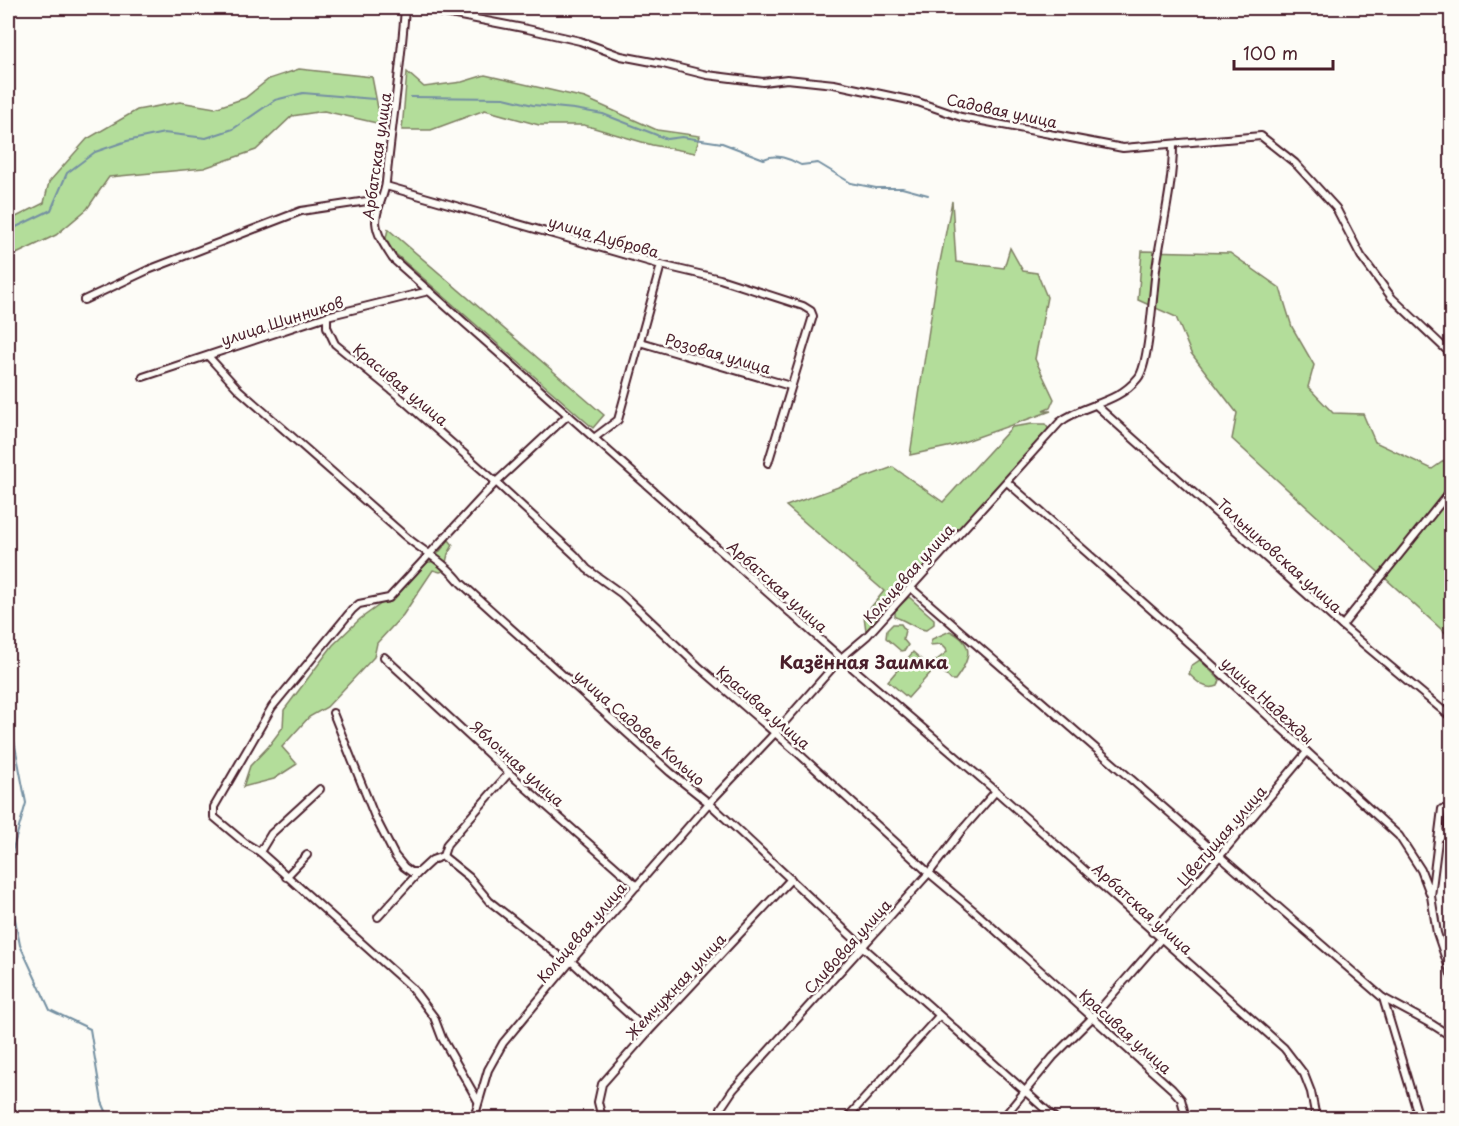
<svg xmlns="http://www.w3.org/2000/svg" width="1459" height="1126" viewBox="0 0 1459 1126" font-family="'Playpen Sans',sans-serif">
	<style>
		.green { fill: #b3dd9a; stroke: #7e7e62; stroke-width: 1.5 }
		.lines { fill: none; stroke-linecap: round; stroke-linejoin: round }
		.stream { stroke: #7490a2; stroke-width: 2 }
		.street-casing { stroke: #4a1f2b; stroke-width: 10 }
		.street { stroke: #fdfcf7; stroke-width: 6 }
		.labels { text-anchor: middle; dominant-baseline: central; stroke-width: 5; stroke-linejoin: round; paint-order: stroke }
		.street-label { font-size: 15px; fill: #4a1f2b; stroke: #fdfcf7 }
		.quarter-label { font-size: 18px; font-weight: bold; fill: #4a1f2b; stroke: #fdfcf7 }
	</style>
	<rect width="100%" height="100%" fill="#fdfcf7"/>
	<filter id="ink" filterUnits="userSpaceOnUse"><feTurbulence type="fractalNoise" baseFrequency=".0167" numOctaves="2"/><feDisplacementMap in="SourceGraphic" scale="12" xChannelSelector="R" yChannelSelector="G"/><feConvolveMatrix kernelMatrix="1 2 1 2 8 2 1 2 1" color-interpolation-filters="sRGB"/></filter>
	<g filter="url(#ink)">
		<!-- green -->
		<g class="green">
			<path d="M299 69 372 77 381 124 324 111 292 116 256 150 204 168 109 177 87 209 56 235 8 258V221L44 203 49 182 87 139 137 110 180 102 215 108 245 98 269 79Z"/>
			<path d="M407 72 424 87 462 82 485 75 585 98 657 130 700 136 695 153 652 145 584 125H539L485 110 431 130H402Z"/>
			<path d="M952 201 956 262 1004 268 1010 248 1023 271 1037 273 1047 297 1035 359 1054 399 1050 408 1043 411H1051L952 446 910 455 937 277Z"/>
			<path d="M388 229 604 415 593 428 390 249 386 238Z"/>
			<path d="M1142 251 1230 253 1280 288 1292 327 1314 365 1308 387 1333 413 1363 414 1375 442 1432 469 1451 456V638L1232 439 1237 413 1191 353 1176 317 1138 300Z"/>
			<path d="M1032 424H1045L1048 428 1047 432 866 631 864 616 884 591 786 506 893 467 943 502 1012 427Z"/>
			<path d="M449 540 453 545 448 554 444 571 440 572 433 570 403 615 377 643 374 657 327 707 309 717 282 747 297 764 274 779 243 787 250 766 268 747 283 727 284 710 333 645 360 619 389 598 426 562H431Z"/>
			<path d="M909 597 934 619V624L926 630C915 629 906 620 895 617V610Z"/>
			<path d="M893 624H901L905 630 903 639 908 645 905 650 901 651 886 638 887 630Z"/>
			<path d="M950 631C976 644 970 660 955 680H951L934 662 947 652 946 648 942 644 930 645 932 639Z"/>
			<path d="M913 652 933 670 908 698 888 681Z"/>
			<path d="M1200 660 1220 680 1218 686C1206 691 1197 682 1189 674L1191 666Z"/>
		</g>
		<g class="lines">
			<!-- stream -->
			<g class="stream">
				<path d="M411 97 504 98 533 105 574 109 603 114 667 139 682 137 722 143 764 159C775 153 791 159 801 165L818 163 851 183 876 188H902L928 195"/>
				<path d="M8 231 51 210 67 173 95 152 127 141 164 133 206 138 233 129 275 100 303 93 374 99"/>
				<path d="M8 709 26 803 8 866"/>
				<path d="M8 877 10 885"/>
				<path d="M11 899 20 945 50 1010 90 1029 102 1102 109 1118"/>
			</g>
			<!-- street casing -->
			<g class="street-casing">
				<g id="street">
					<path d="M405 8C401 66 392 123 386 182 385 195 376 208 376 222 377 236 386 248 393 259L841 658 996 791 1284 1048 1304 1074 1311 1092 1316 1118"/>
					<path d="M419 8 523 28 580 41 621 56 663 64 707 75 763 82 787 79 834 84 918 102 961 117 1123 148 1261 136 1295 163 1336 208 1361 256 1392 298 1452 355"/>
					<path d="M8 13 14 8"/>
					<path d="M386 186 661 265 720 279 803 306 811 311 813 316 768 463"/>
					<path d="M84 300 148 270 301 211 380 199"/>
					<path d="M327 316V327L335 344 395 393 496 482 575 555 587 569 622 594 698 666 797 752 929 873 973 910 1172 1089 1181 1099 1186 1118"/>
					<path d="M640 342 790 386"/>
					<path d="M208 356 239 390 405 536C424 552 446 563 461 583L670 772 709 803 863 947 1055 1118"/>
					<path d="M143 377 327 316 429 291"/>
					<path d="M1097 406 1342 626 1452 718"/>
					<path d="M594 438 618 420 661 265"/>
					<path d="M1007 482 1162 619 1399 836 1421 870 1431 896 1437 933 1452 977"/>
					<path d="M911 588 1383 998 1419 1118"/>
					<path d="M1342 626 1452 489"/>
					<path d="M384 657 509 773 637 886"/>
					<path d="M333 713 375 817 395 856 404 867 411 872H419L432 860 443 856 469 877 489 901 559 956 571 961 648 1032"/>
					<path d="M320 789 271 834 260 852 412 988 434 1017 442 1038 478 1101"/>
					<path d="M1439 838 1452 826"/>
					<path d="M260 852 245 843 214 817V807L272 707 352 610 359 604 389 598 496 482 568 415"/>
					<path d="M443 856 447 844 509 773"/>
					<path d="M286 877 307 855"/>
					<path d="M1431 896 1442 809"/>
					<path d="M378 917 419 872"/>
					<path d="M1152 932 1219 857 1307 752"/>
					<path d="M1383 998 1433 1025 1452 1037"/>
					<path d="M474 1118 488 1070 503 1043 571 961 709 803 774 734 841 658 867 636 1060 422C1085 403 1116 405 1138 378 1150 364 1153 285 1157 262 1163 223 1173 184 1173 145"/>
					<path d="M602 1118 598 1102 602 1084 648 1032 791 879"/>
					<path d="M721 1118V1108L733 1090 929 873 962 830 996 791"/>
					<path d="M847 1118 939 1016"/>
					<path d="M1003 1118 1053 1057 1092 1018 1160 940"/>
					<path d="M1444 1118 1452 1113"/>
				</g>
			</g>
			<!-- street -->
			<use href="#street" class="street"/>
		</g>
	</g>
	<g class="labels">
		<!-- street labels -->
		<g class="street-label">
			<text transform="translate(1002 110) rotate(12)">Садовая улица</text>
			<text transform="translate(376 156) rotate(-82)">Арбатская улица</text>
			<text transform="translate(604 236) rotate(16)">улица Дуброва</text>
			<text transform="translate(282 320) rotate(-18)">улица Шинников</text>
			<text transform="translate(718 353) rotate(16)">Розовая улица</text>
			<text transform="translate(401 384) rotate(40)">Красивая улица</text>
			<text transform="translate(1280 555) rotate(42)">Тальниковская улица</text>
			<text transform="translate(908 573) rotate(-48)">Кольцевая улица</text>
			<text transform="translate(778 586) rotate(42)">Арбатская улица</text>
			<text transform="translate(1268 700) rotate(43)">улица Надежды</text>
			<text transform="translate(764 707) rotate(41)">Красивая улица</text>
			<text transform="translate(640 727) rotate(41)">улица Садовое Кольцо</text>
			<text transform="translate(518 763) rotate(42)">Яблочная улица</text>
			<text transform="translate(1221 835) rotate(-49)">Цветущая улица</text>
			<text transform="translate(1143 908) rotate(42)">Арбатская улица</text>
			<text transform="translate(581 932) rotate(-49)">Кольцевая улица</text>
			<text transform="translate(847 946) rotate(-48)">Сливовая улица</text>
			<text transform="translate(675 986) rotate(-47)">Жемчужная улица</text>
			<text transform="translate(1126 1031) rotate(42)">Красивая улица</text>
		</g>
		<!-- quarter labels -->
		<g class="quarter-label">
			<text x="864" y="661">Казённая Заимка</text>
		</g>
	</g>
	<!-- margin -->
	<rect width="1459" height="1126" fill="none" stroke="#fdfcf7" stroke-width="30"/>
	<rect x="15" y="15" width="1429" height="1096" fill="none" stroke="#4a1f2b" stroke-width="2" filter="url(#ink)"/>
	<!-- scale -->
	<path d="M1234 60v9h99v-9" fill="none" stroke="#4a1f2b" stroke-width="3"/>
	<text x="1243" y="60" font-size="18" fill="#4a1f2b" stroke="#fdfcf7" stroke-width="4.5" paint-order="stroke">100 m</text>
</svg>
